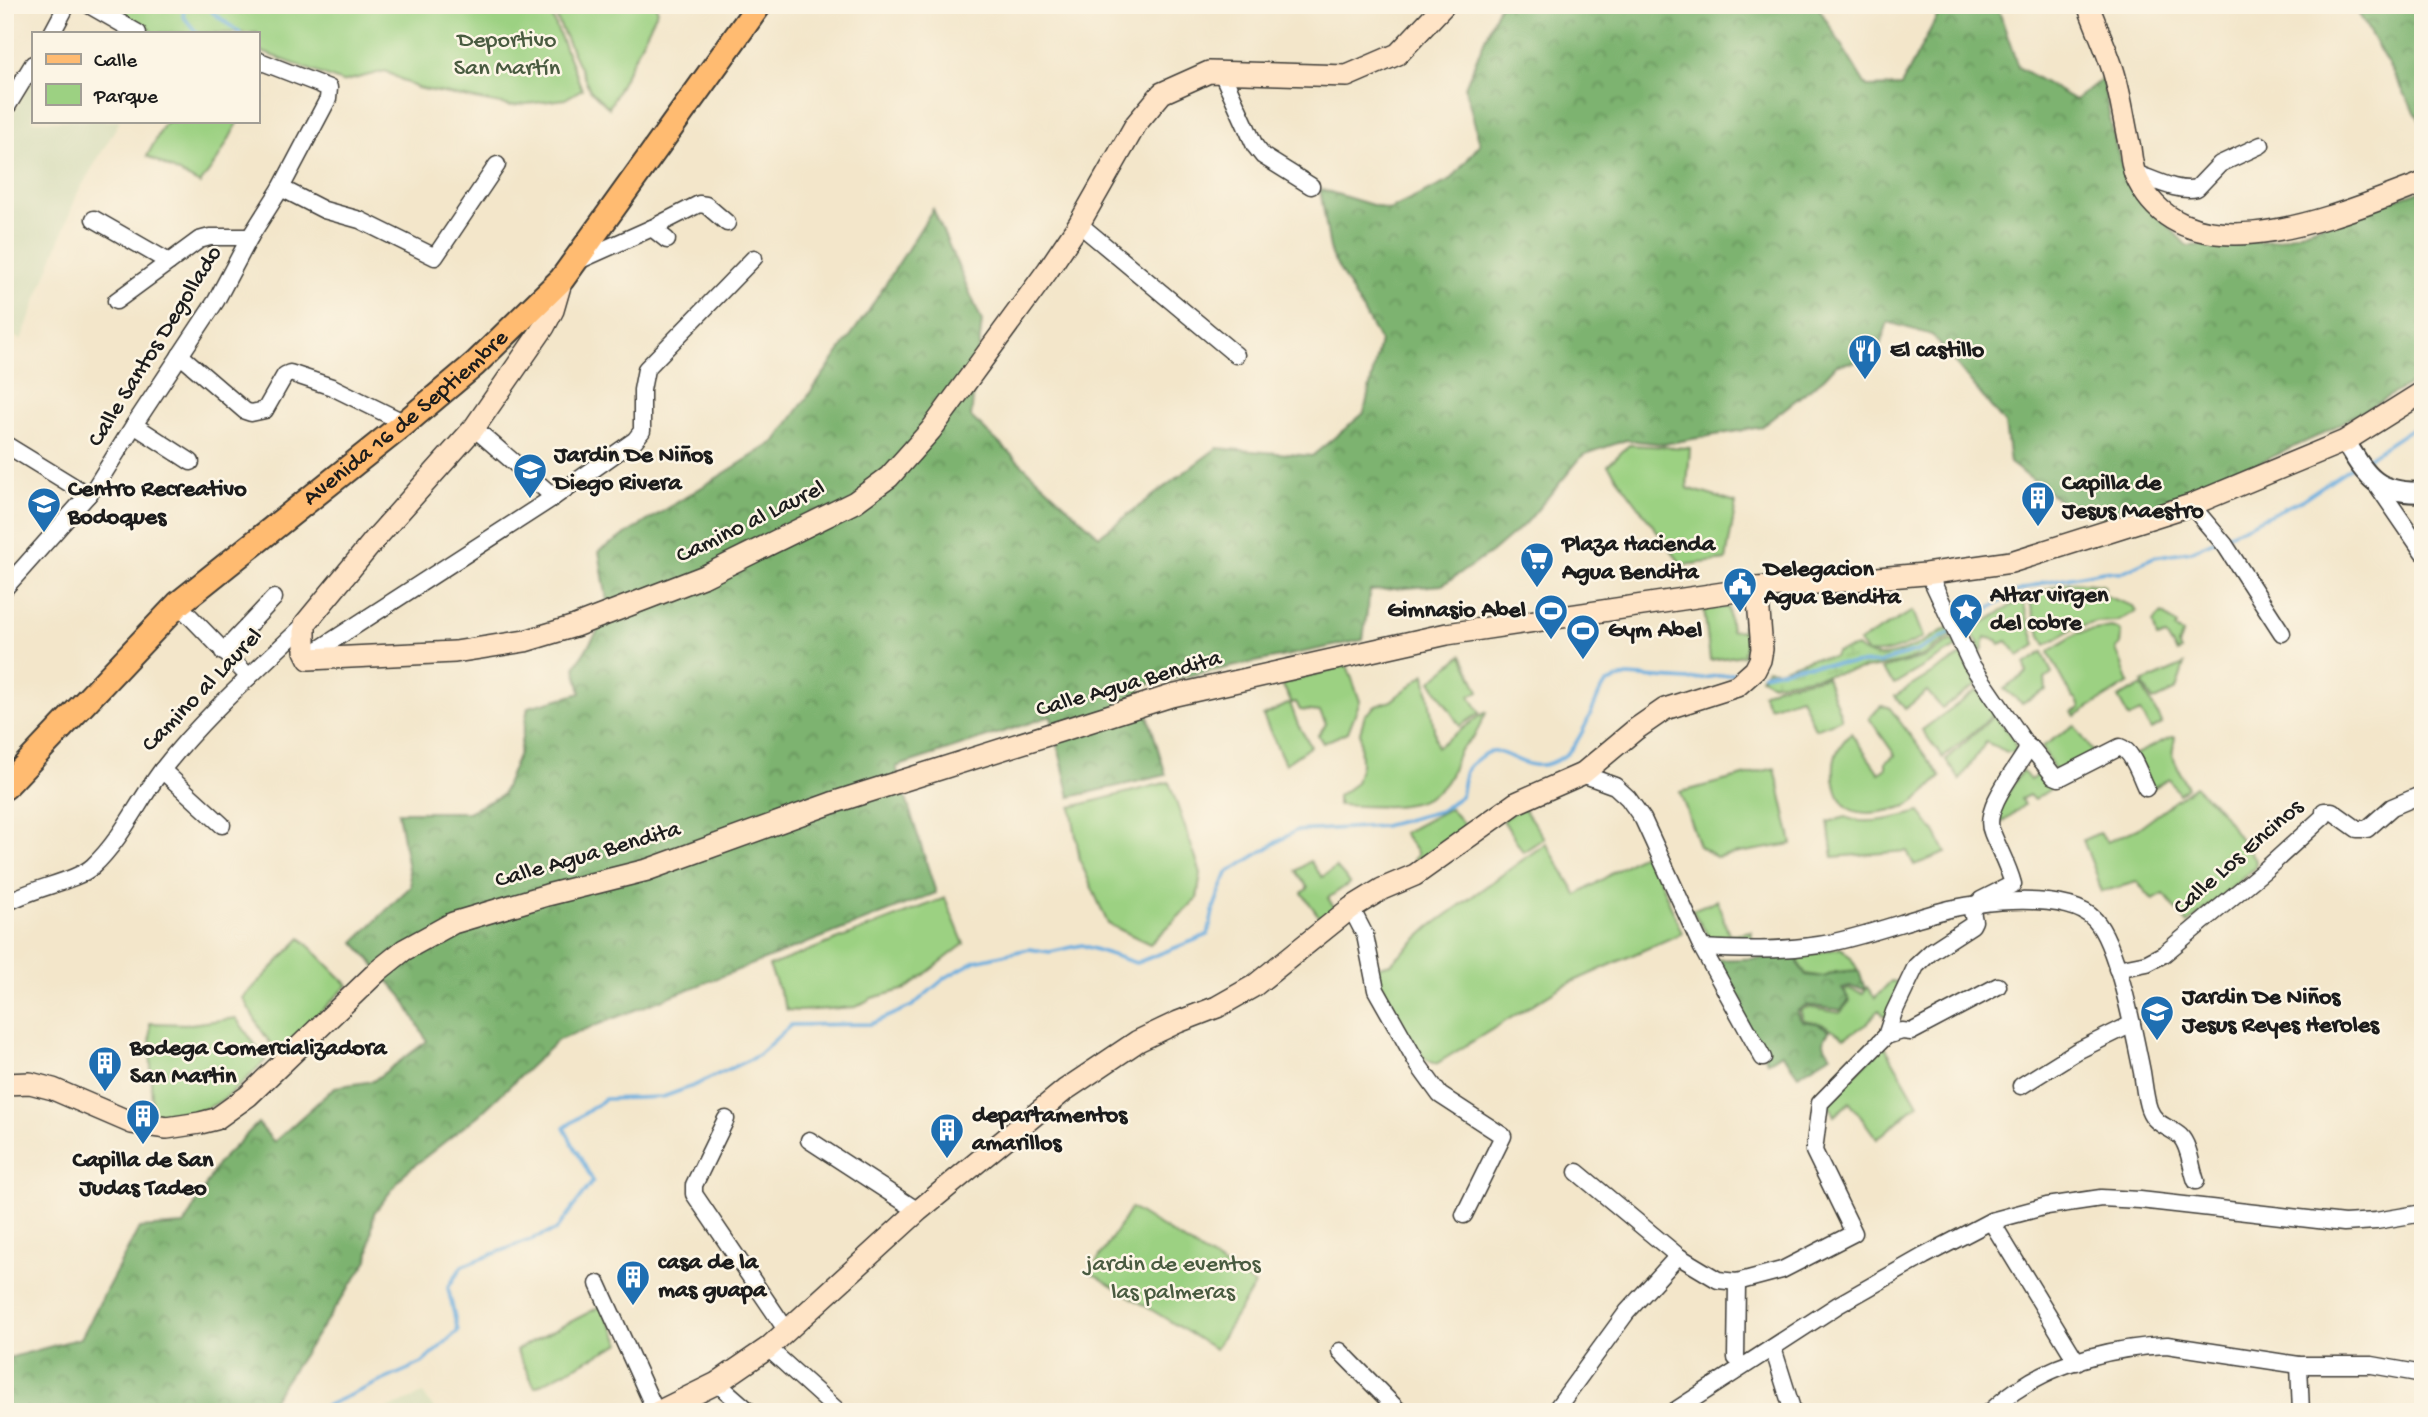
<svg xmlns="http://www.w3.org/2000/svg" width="2428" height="1417" viewBox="0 0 2428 1417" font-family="'Gochi Hand',sans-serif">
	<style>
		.built { fill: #dadfbd }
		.green { fill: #9cd182; stroke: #5c764f; stroke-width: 2 }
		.forest { fill: url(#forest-crowns); stroke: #4c6846; stroke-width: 2 }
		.wetland { fill: url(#wetland-marsh); stroke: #5c764f; stroke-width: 2 }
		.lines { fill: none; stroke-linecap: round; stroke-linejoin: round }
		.stream { stroke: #6aadde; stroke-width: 3.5 }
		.minor-casing { stroke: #3c3a36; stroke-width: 19 }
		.tertiary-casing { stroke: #3c3a36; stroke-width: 23 }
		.secondary-casing { stroke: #3c3a36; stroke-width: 24 }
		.primary-casing { stroke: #3c3a36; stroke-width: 28 }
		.minor { stroke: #fff; stroke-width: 16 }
		.tertiary { stroke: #fff; stroke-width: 19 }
		.secondary { stroke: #ffe4c6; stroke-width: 21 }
		.primary { stroke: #ffbb71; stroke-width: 24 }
		.labels { text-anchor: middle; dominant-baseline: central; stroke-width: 5; stroke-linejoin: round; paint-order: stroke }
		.park-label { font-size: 24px; fill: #495b40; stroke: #fcf5e5 }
		.street-label { font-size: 24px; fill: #1c1c1c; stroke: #fcf5e5 }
		.poi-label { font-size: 24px; font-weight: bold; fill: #1c1c1c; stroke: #fcf5e5; text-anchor: start }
	</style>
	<defs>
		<pattern id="forest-crowns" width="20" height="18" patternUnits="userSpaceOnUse" patternTransform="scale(1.75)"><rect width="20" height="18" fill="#7db370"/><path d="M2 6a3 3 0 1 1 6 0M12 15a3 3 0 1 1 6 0" fill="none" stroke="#66915b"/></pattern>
		<pattern id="wetland-marsh" width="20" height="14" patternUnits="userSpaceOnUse" patternTransform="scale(1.75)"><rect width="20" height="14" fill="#9cd182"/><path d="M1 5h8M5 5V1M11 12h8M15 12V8" fill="none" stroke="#86b370"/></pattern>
	</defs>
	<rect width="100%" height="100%" fill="#fcf5e5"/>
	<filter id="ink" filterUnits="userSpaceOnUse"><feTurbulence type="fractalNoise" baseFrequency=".0143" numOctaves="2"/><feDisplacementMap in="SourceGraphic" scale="14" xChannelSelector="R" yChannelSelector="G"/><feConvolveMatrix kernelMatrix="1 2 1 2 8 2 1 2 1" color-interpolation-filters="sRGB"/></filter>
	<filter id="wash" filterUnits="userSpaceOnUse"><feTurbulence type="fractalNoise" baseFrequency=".00686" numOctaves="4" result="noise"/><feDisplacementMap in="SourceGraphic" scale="28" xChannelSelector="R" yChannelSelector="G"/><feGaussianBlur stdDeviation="1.57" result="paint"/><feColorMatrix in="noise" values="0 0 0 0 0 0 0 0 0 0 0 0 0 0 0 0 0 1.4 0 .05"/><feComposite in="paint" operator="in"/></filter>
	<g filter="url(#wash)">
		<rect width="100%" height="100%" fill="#f3e6ca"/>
		<!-- built -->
		<g class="built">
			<path d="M33 79V121H120L78 192 21 340 5 331V127Z"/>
			<path d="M423 1394 436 1412H380Z"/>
		</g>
		<!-- green -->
		<g class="green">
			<path d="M106 5H554L553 19 582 89 565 99 511 106 417 88 385 71 342 82 257 50V33H154Z"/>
			<path d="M558 5H655L658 10 609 108 590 90 557 19Z"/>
			<path d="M166 121H239L218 159 200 184 147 156Z"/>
			<path d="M1629 445 1690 448 1687 488 1736 503 1726 560 1682 565 1608 465Z"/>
			<path d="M2074 582 2102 585 2105 587 2103 595 2133 606 2136 611 2119 621 2096 622 2073 629 2046 645 2041 637 2028 597 2061 584Z"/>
			<path d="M2022 599 2036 645 2019 656 2007 641 2000 644 1997 640 1985 637 1983 648 1979 656 1980 659 1978 661 1973 649 1979 644 1970 631Z"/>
			<path d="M1728 607 1731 631 1743 630 1742 625 1751 624 1752 645 1745 647 1743 655 1710 660 1704 609Z"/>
			<path d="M1913 611 1923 637C1906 647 1886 655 1867 653L1859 642Z"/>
			<path d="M2162 613 2177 626 2175 629 2183 633 2178 645 2181 651 2177 653 2166 636 2157 638 2153 622Z"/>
			<path d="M2111 627 2118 629 2121 633 2120 645 2116 649 2129 683 2075 716 2072 712 2080 708 2077 700 2073 698 2049 653 2050 651 2078 633Z"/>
			<path d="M1953 639 1957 647 1894 684 1881 669 1925 657Z"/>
			<path d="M2043 652 2052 674 2045 679 2046 690 2022 703 2004 689 2027 673 2025 664Z"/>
			<path d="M1462 655 1479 691 1470 696 1480 713 1460 726 1431 681Z"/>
			<path d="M1962 655 1977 685 1942 708 1927 691 1905 709 1895 696Z"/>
			<path d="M1347 665 1360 701 1348 732 1323 743 1318 735 1326 724 1320 712 1300 710 1296 702 1292 703 1282 684Z"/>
			<path d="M2184 665 2176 690 2153 701 2142 683Z"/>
			<path d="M1425 674 1437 747 1487 711C1483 719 1479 729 1474 736 1469 741 1463 746 1459 752 1454 762 1453 772 1446 782 1423 814 1372 806 1338 805V796L1356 783 1361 764 1360 732 1365 715 1376 706 1391 701Z"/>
			<path d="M1826 677 1842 719 1815 729 1801 697 1769 707 1762 694 1778 686Z"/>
			<path d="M2142 686 2162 724 2151 730 2140 712 2129 718 2118 698Z"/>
			<path d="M1977 690 1994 714 1943 758 1922 730Z"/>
			<path d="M1290 703 1298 725 1311 746 1285 764 1263 716Z"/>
			<path d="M1881 706 1889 707 1941 777C1930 787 1918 802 1904 807 1891 811 1863 817 1850 809 1834 800 1831 771 1836 755 1839 746 1844 740 1851 733L1879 773 1886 768V762L1895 755 1869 718Z"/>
			<path d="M1995 715 2013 738 2017 752H2007L1986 742 1960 780 1946 760Z"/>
			<path d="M2074 725 2096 756 2061 773 2054 769 2042 747Z"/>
			<path d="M2171 737H2175L2172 755 2187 787 2179 794 2169 779 2149 790 2134 755Z"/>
			<path d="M1775 768 1792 844 1716 857 1699 846 1680 792Z"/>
			<path d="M2022 770 2030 780 2042 772 2052 788 2034 800 2029 795 2021 799 2024 805 1996 827 1995 814Z"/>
			<path d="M1169 782 1201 873 1197 899 1150 944 1108 924 1080 861 1071 807Z"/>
			<path d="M2195 786 2220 810 2256 861 2255 868 2188 924 2164 894 2153 900 2137 882 2101 892 2097 876 2083 840 2099 833 2107 842 2137 829Z"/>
			<path d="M1522 806 1544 838 1523 852 1503 820Z"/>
			<path d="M1450 808 1468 829 1418 865 1414 859 1418 854 1403 833Z"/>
			<path d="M1920 812 1935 832 1946 853 1914 865 1907 851 1833 857 1828 822 1846 817C1863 827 1901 817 1920 812Z"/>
			<path d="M1546 843 1577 895 1648 851 1682 933 1561 987 1436 1064C1402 1053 1387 998 1375 967L1391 963 1430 927Z"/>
			<path d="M1310 861 1322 877 1336 867 1350 883 1328 898 1337 912 1323 922 1302 893 1308 888 1296 871Z"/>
			<path d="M945 898 964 944 906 989 872 998 856 1007 801 1011 787 1010 769 966Z"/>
			<path d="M1717 900 1729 935 1751 931 1753 942 1710 939 1692 910Z"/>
			<path d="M301 938 348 985 278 1054 261 1030 243 998Z"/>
			<path d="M1841 948 1851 958 1858 970 1835 972 1824 977 1806 974 1799 964V956Z"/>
			<path d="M1891 981 1903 983 1886 1018 1879 1010 1865 1025 1844 1038C1831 1027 1821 1022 1804 1020L1800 1011 1807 1007 1840 1013 1850 1001 1844 991 1849 989 1863 993 1867 987 1875 998Z"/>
			<path d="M236 1018 266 1060C226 1099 211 1118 152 1116L150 1023 190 1024Z"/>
			<path d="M1884 1045 1918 1104 1877 1139 1850 1102 1834 1116 1827 1101Z"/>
			<path d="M1131 1208 1255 1285 1215 1349 1090 1272Z"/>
			<path d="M601 1306 621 1343 535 1387 516 1350Z"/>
		</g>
		<!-- forest -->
		<g class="forest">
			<path d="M1499 5H1817L1867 87 1901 86 1943 5H1997L2018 67 2075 100 2102 79 2116 147 2131 186 2187 246 2277 240 2423 190V377L2320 435 2189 495 2110 519 2067 506 2010 463 2005 424 1932 335 1888 322 1875 360 1837 364 1824 378 1761 427 1664 444 1626 440 1583 455 1528 521 1491 553 1442 585 1370 591 1363 640 1139 686 1166 775 1070 797 1051 716 896 767 936 893 558 1040 480 1114 405 1173 374 1213 368 1260 264 1412H7L5 1359 81 1338 139 1228 184 1225 218 1163 258 1123 274 1142 335 1087 373 1081 427 1041 402 996 354 942 411 886 398 812H468L502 795 519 753 528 707 581 693 575 667 609 613 599 551 776 441 871 307 933 209 982 321 971 417 1099 536 1217 448 1312 456 1364 413 1380 341 1331 255 1320 189 1389 210 1451 180 1480 144 1465 87Z"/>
			<path d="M2364 5H2423V126L2358 12Z"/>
			<path d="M1799 957 1798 964 1806 975 1824 977 1835 973 1859 971 1865 989 1850 987 1842 989 1849 1000 1841 1010 1806 1005 1797 1011 1802 1021 1817 1023 1830 1030C1821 1041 1823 1044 1831 1055L1798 1075 1782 1053 1768 1062 1712 960Z"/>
		</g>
		<!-- wetland -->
		<path class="wetland" d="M1947 628 1953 635 1924 655 1900 663 1772 684 1761 678 1767 669 1778 670 1812 658 1834 657 1836 652 1857 647C1880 671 1925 641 1947 628Z"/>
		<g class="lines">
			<!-- stream -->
			<g class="stream">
				<path d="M184 11 183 16 197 33"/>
				<path d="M212 12 240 33"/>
				<path d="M2364 460 2423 421"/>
				<path d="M2223 537 2303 499 2354 465"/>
				<path d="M1960 627 2016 592 2044 582 2104 571 2120 573 2154 557 2190 551 2216 540"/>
				<path d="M1763 674 1804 665 1879 663 1917 651 1950 633"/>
				<path d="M312 1412 422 1363 458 1331 448 1288 462 1266 556 1230 593 1181 564 1128 605 1099 663 1097 693 1086 757 1056 791 1025 871 1024 912 1006 945 978 975 961 1029 949 1050 952 1082 945 1136 963 1208 935 1214 907 1227 873 1295 831 1383 826 1440 811 1461 796C1463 788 1463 776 1467 769 1469 765 1475 761 1479 758 1505 735 1523 785 1564 756 1580 745 1592 709 1601 690L1607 683 1627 676 1689 680 1738 673"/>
			</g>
		</g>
	</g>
	<g filter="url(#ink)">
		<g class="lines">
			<!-- minor casing -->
			<g class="minor-casing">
				<g id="minor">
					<path d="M89 5 138 33"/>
					<path d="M52 33 67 5"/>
					<path d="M1221 71 1255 146 1263 156 1311 186"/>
					<path d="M5 110 33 64"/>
					<path d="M2135 173C2153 179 2178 193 2197 188L2220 164 2261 145"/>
					<path d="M281 188 324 210 360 220 435 257 497 165"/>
					<path d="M94 219 169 262"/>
					<path d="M1079 224 1236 355"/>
					<path d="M652 228 667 240"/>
					<path d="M576 262 652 228 699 204 706 205 727 223"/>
					<path d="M116 301 199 240 210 237H250"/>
					<path d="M180 355 245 411 251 413 265 410 285 375 290 373 332 387 405 423"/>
					<path d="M134 425 191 462"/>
					<path d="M474 428 554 497"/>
					<path d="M5 444 88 495"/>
					<path d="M2377 485 2423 552"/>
					<path d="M2191 505 2225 545 2282 633"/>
					<path d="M5 588 96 486 134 425 216 301 250 237 281 188 328 99 329 88 257 60"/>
					<path d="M178 604 249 677"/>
					<path d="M223 652 274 598"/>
					<path d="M307 657 554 497 635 440 642 431V390L646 369 754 258"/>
					<path d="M2027 746 2033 750 2054 776 2059 778 2120 747C2133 751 2140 776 2146 788"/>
					<path d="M162 770 222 825"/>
					<path d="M1582 774 1615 786 1628 798 1643 819 1702 948 1763 1058"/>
					<path d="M5 904C30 888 76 882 93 866 122 839 139 800 162 770 204 716 256 671 305 624"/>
					<path d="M1351 908 1365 935 1376 990 1419 1066 1440 1095 1503 1136 1464 1215"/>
					<path d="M1702 948C1741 950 1780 951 1819 945 1861 938 1901 922 1942 911 1977 901 2069 891 2095 920 2118 945 2135 1038 2142 1072 2144 1084 2145 1098 2149 1109 2155 1125 2168 1126 2180 1136 2190 1146 2191 1168 2196 1181"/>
					<path d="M2117 969 2147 963 2164 954 2266 869 2324 816V811H2332L2357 829H2367L2392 807 2423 794"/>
					<path d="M1886 1036 1902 1031 1911 1032 1998 986"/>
					<path d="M2021 1086 2077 1051 2132 1024"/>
					<path d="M726 1119 694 1185V1194L787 1331"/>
					<path d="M809 1140 918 1211"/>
					<path d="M1577 1172 1678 1256 1718 1280 1737 1282 1782 1270 1854 1233 1814 1151 1820 1103 1886 1036 1894 1012 1916 966 1932 951 1972 925 1974 921 1972 911 1981 900 2013 884C2008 865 1999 850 1992 832 1982 810 2015 771 2026 752L2027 746 1971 664 1932 581"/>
					<path d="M1991 1221 2077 1362"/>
					<path d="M598 1284 656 1412"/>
					<path d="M768 1348 839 1412"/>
					<path d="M1773 1348 1793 1412"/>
					<path d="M1340 1351 1400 1412"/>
					<path d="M1736 1358 1737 1282"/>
					<path d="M2299 1365 2301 1412"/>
					<path d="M717 1383 750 1412"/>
					<path d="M1554 1412 1627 1312 1678 1256"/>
					<path d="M1673 1412 1838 1305 1924 1256 1991 1221 2047 1206 2101 1198 2140 1200 2344 1223 2376 1221 2423 1213"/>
					<path d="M1990 1412C1999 1404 2009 1394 2020 1388 2061 1360 2118 1347 2167 1345L2299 1365H2372L2423 1374"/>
				</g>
			</g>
			<!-- tertiary casing -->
			<g class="tertiary-casing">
				<path id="tertiary" d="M2345 441C2367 477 2376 494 2423 492"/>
			</g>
			<!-- secondary casing -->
			<g class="secondary-casing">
				<g id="secondary">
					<path d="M2088 5C2096 27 2106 48 2113 70 2121 95 2124 122 2130 148 2131 156 2132 166 2135 174 2183 286 2344 212 2423 183"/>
					<path d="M562 279 553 310 544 327 474 428 376 538 305 624V651L309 659 455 652 525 641 575 626 705 576 855 502 889 477 931 430 1048 270 1079 224 1136 124 1162 93 1209 72 1347 76 1398 54 1444 5"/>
					<path d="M5 1084 30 1083 53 1089 132 1123 167 1128 200 1123 216 1119 248 1096 379 970 404 950 453 923 547 895 647 870 832 803 1171 696 1447 634 1757 588 1925 574 2011 562 2191 505 2345 441 2423 392"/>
					<path d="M658 1412 717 1383 768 1348 918 1211 1065 1090 1138 1041 1178 1022 1217 1007 1254 986 1351 908 1382 889 1415 875 1516 803 1582 774 1636 729 1665 709 1737 686 1755 670 1760 660 1762 649 1757 588"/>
				</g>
			</g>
			<!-- primary casing -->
			<g class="primary-casing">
				<g id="primary">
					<path id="s1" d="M5 787 178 604 405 423 475 364 562 279 759 5"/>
				</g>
			</g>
			<!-- minor -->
			<use href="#minor" class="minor"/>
			<!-- tertiary -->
			<use href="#tertiary" class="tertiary"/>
			<!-- secondary -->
			<use href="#secondary" class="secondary"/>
			<!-- primary -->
			<use href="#primary" class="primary"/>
		</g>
	</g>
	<!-- icons -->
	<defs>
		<g id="restaurant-pin" transform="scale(1.75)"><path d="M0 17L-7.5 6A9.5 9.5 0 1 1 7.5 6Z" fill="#1f6fb2" stroke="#fcf5e5"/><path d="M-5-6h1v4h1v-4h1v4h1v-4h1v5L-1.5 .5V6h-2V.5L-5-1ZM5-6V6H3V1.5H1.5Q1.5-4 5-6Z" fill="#fff"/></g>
		<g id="school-pin" transform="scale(1.75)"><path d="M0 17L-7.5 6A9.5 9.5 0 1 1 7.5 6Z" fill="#1f6fb2" stroke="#fcf5e5"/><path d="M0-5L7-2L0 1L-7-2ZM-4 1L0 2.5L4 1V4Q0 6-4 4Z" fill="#fff"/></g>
		<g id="building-pin" transform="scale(1.75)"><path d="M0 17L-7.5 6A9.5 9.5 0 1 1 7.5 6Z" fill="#1f6fb2" stroke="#fcf5e5"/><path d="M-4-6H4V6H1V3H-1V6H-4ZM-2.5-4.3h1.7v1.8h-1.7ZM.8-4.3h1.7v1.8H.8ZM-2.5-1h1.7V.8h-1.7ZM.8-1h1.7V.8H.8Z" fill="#fff"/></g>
		<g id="supermarket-pin" transform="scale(1.75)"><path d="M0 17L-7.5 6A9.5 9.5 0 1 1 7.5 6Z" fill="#1f6fb2" stroke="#fcf5e5"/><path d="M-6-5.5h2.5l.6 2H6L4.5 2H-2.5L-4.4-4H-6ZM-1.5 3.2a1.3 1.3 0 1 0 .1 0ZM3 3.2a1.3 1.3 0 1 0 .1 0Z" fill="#fff"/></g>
		<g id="civic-pin" transform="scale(1.75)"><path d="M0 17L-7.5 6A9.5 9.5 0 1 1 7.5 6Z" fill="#1f6fb2" stroke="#fcf5e5"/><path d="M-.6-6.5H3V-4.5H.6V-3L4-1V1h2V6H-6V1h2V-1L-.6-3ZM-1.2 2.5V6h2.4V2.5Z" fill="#fff"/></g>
		<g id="sight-pin" transform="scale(1.75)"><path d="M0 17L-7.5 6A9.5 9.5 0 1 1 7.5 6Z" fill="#1f6fb2" stroke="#fcf5e5"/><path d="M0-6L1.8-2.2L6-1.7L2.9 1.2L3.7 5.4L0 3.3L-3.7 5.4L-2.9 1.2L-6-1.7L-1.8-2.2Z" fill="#fff"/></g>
		<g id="stadium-pin" transform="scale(1.75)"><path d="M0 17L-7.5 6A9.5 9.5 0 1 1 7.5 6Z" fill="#1f6fb2" stroke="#fcf5e5"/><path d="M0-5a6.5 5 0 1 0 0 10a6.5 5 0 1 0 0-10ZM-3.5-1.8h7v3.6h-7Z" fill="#fff"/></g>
	</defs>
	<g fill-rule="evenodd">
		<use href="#restaurant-pin" x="1865" y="351"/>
		<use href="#school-pin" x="530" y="470"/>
		<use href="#building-pin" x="2038" y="498"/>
		<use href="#school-pin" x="44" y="504"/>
		<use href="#supermarket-pin" x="1537" y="559"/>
		<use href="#civic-pin" x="1740" y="584"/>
		<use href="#sight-pin" x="1966" y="610"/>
		<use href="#stadium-pin" x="1551" y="611"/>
		<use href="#stadium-pin" x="1583" y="631"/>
		<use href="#school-pin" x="2157" y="1012"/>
		<use href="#building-pin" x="105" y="1063"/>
		<use href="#building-pin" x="143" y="1116"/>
		<use href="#building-pin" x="947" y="1130"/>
		<use href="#building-pin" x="633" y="1277"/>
	</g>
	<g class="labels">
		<!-- park labels -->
		<g class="park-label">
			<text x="507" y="41">Deportivo<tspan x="507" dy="28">San Martín</tspan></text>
			<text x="1173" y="1265">jardin de eventos<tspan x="1173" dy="28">las palmeras</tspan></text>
		</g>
		<!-- street labels -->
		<g class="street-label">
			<text transform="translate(156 347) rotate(-58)">Calle Santos Degollado</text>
			<text stroke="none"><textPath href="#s1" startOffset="546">Avenida 16 de Septiembre</textPath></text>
			<text transform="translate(751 523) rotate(-26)">Camino al Laurel</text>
			<text transform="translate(1129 685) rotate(-16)">Calle Agua Bendita</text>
			<text transform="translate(203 691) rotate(-46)">Camino al Laurel</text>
			<text transform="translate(588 856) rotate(-16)">Calle Agua Bendita</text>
			<text transform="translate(2239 858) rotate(-41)">Calle Los Encinos</text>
		</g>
		<!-- poi labels -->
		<g class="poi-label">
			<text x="1890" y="351">El castillo</text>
			<text x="554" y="456">Jardin De Niños<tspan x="554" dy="28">Diego Rivera</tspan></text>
			<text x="2062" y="484">Capilla de<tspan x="2062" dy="28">Jesus Maestro</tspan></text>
			<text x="68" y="490">Centro Recreativo<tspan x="68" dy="28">Bodoques</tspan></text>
			<text x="1562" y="545">Plaza Hacienda<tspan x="1562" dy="28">Agua Bendita</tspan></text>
			<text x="1764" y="570">Delegacion<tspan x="1764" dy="28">Agua Bendita</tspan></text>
			<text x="1990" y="596">Altar virgen<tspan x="1990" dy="28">del cobre</tspan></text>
			<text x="1526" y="611" text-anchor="end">Gimnasio Abel</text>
			<text x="1608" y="631">Gym Abel</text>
			<text x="2182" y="998">Jardin De Niños<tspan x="2182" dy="28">Jesus Reyes Heroles</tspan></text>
			<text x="130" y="1049">Bodega Comercializadora<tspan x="130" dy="28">San Martin</tspan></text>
			<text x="972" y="1116">departamentos<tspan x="972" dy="28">amarillos</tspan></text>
			<text x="143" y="1161" text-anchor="middle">Capilla de San<tspan x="143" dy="28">Judas Tadeo</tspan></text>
			<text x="658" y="1263">casa de la<tspan x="658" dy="28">mas guapa</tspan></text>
		</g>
	</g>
	<!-- margin -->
	<rect width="2428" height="1417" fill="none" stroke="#fcf5e5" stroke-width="28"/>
	<!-- legend -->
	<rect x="32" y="32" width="228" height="91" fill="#fcf5e5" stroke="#a29e95" stroke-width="2"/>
	<rect x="46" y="54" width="35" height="10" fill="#ffbb71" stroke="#a29e95" stroke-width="2"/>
	<text x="94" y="66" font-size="21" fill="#1c1c1c">Calle</text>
	<rect x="46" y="84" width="35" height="21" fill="#9cd182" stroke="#a29e95" stroke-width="2"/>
	<text x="94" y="102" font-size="21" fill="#1c1c1c">Parque</text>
</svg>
